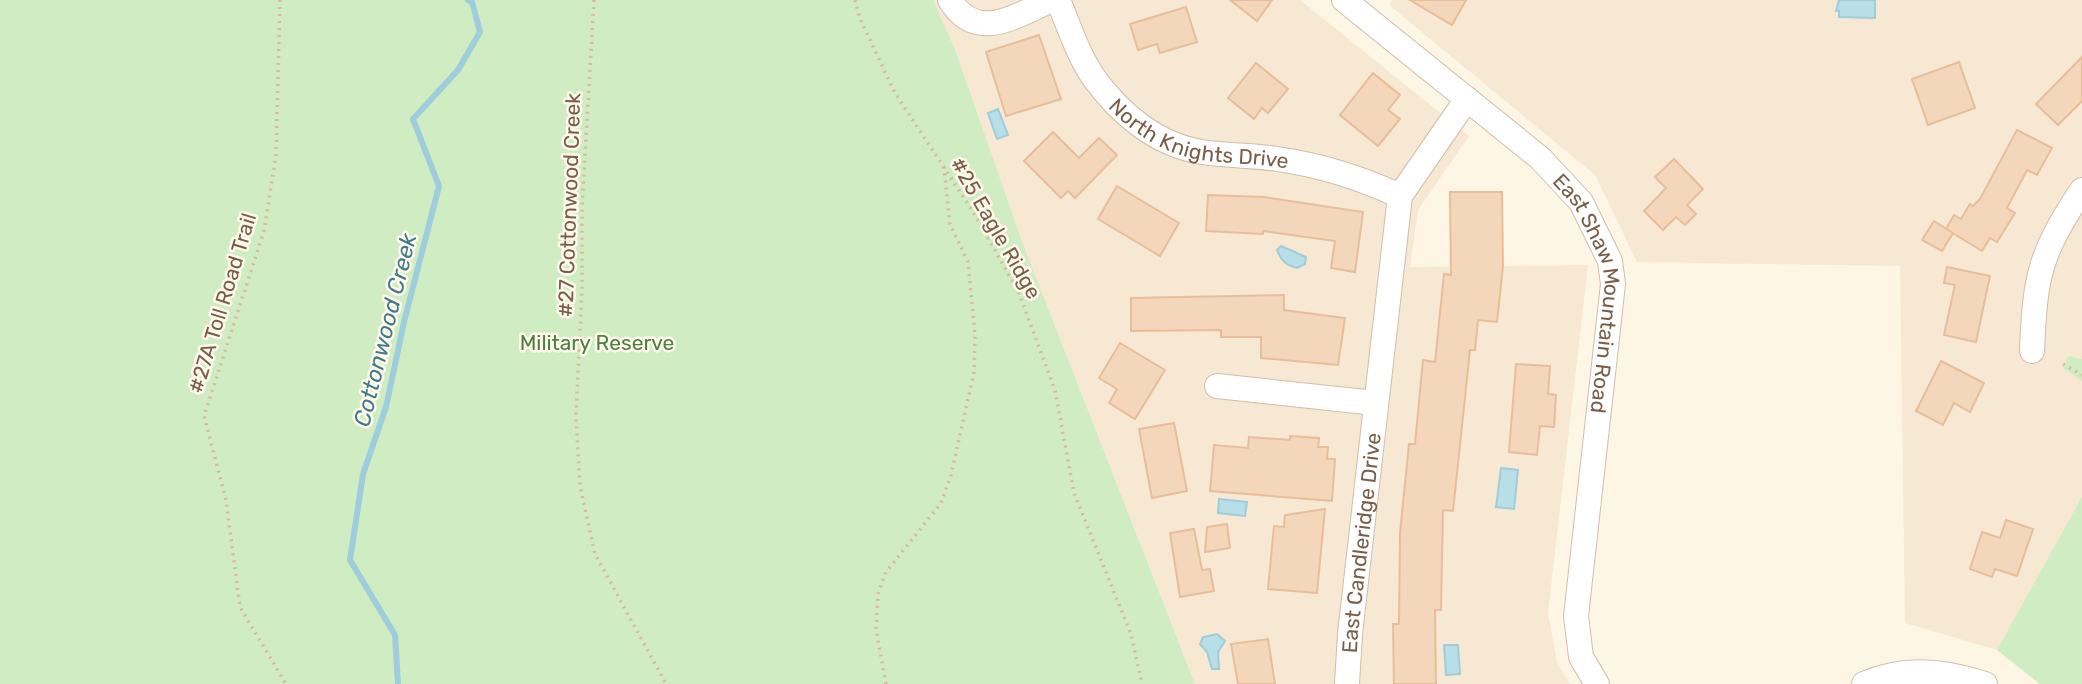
<svg xmlns="http://www.w3.org/2000/svg" width="2082" height="684" viewBox="0 0 2082 684" font-family="Rubik,sans-serif">
	<style>
		.residential { fill: #f6e8d3 }
		.green { fill: #d0ecc2 }
		.water { fill: #b8dee8; stroke: #9ecddb; stroke-width: 2 }
		.lines { fill: none; stroke-linecap: round; stroke-linejoin: round }
		.stream { stroke: #9ecddb; stroke-width: 6 }
		.building { fill: #f4d6bb; stroke: #e8be9a; stroke-width: 2 }
		.minor-casing { stroke: #d0beaa; stroke-width: 26 }
		.path { stroke: #dab99e; stroke-width: 3.5; stroke-dasharray: 2 5; stroke-linecap: butt }
		.minor { stroke: #fff; stroke-width: 24 }
		.labels { text-anchor: middle; dominant-baseline: central; stroke-width: 5; stroke-linejoin: round; paint-order: stroke }
		.street-label { font-size: 21px; fill: #785d48; stroke: #fff9ec }
		.park-label { font-size: 21px; fill: #4d7f40; stroke: #fff9ec }
		.water-label { font-size: 23px; font-style: italic; fill: #417a8c; stroke: #fff9ec }
	</style>
	<rect width="100%" height="100%" fill="#fdf6e5"/>
	<!-- residential -->
	<g class="residential">
		<path d="M933 0H1300L1469 136 1418 210 1410 267 1588 265 1548 613 1557 662 1570 684H1195L1022 243 956 52Z"/>
		<path d="M1392 0H2082V684H2040L1997 650 1905 623 1900 266 1637 262 1595 175 1389 5Z"/>
	</g>
	<!-- green -->
	<g class="green">
		<path d="M0 0H933L956 52 1022 242 1195 684H0Z"/>
		<path d="M2068 356 2082 359V381L2063 368Z"/>
		<path d="M2082 497V684H2040L1997 650Z"/>
	</g>
	<!-- water -->
	<g class="water">
		<path d="M1839 0H1875V18L1839 17V11H1836Z"/>
		<path d="M998 109 1008 135 997 139 988 113Z"/>
		<path d="M1281 246 1306 257 1305 264 1297 268C1286 265 1281 261 1277 250Z"/>
		<path d="M1501 468 1518 470 1514 509 1496 507Z"/>
		<path d="M1219 499 1247 502 1245 516 1218 513Z"/>
		<path d="M1217 634 1225 641 1218 652 1219 669H1212L1207 652 1200 644 1203 637Z"/>
		<path d="M1444 645H1458L1460 674 1446 675Z"/>
	</g>
	<g class="lines">
		<!-- stream -->
		<path class="stream" d="M398 684 395 635 350 560 363 474 386 407 404 322 439 186 413 119 458 70 480 32 472 2 468 0"/>
	</g>
	<!-- building -->
	<g class="building">
		<path d="M1230 0H1272L1257 21Z"/>
		<path d="M1410 0H1466L1452 25Z"/>
		<path d="M1186 7 1197 42 1160 53 1157 44 1138 50 1130 24Z"/>
		<path d="M1039 35 1061 99 1006 116 986 52Z"/>
		<path d="M2082 57V101L2058 125 2036 104Z"/>
		<path d="M1959 62 1975 108 1928 125 1912 79Z"/>
		<path d="M1256 63 1288 89 1268 113 1262 108 1254 119 1228 98Z"/>
		<path d="M1373 73 1400 95 1388 110 1400 119 1378 146 1340 115Z"/>
		<path d="M2017 130 2052 148 2037 175 2027 170 2007 208 2015 213 1997 242 1990 238 1982 251 1946 229 1954 215 1961 219 1970 204 1973 206 1980 199Z"/>
		<path d="M1053 132 1079 158 1099 138 1117 155 1075 198 1068 191 1061 198 1024 161Z"/>
		<path d="M1674 159 1703 189 1687 205 1696 214 1685 225 1676 217 1663 230 1644 211 1666 188 1655 177Z"/>
		<path d="M1117 186 1179 223 1160 256 1098 219Z"/>
		<path d="M1450 192H1502L1503 266 1497 322 1478 320 1475 350H1470L1453 511 1443 510 1441 610H1435L1436 684H1394L1393 624H1399L1400 533 1409 444H1415L1423 360 1435 362 1444 274 1451 275Z"/>
		<path d="M1208 195 1264 197 1363 212 1355 272 1331 268 1335 241 1263 231V234L1206 231Z"/>
		<path d="M1934 221 1953 233 1942 251 1922 240Z"/>
		<path d="M1947 267 1990 276 1976 342 1944 335 1955 285 1944 283Z"/>
		<path d="M1284 295V310L1345 318 1338 365 1261 358V337H1221V330L1131 331V298Z"/>
		<path d="M1120 343 1165 370 1135 419 1109 403 1117 389 1099 378Z"/>
		<path d="M1941 361 1984 383 1970 412 1954 403 1943 425 1916 411Z"/>
		<path d="M1516 364 1550 366 1548 394 1556 395 1554 427 1540 426 1537 455 1509 452Z"/>
		<path d="M1174 423 1187 491 1152 498 1139 429Z"/>
		<path d="M1290 436 1319 438 1318 447H1328L1327 459H1335L1332 501 1210 491 1214 445 1248 448 1249 437 1290 440Z"/>
		<path d="M1325 509 1317 593 1268 589 1274 526 1284 527 1285 515Z"/>
		<path d="M2006 520 2033 529 2017 576 1995 569 1992 577 1970 569 1982 532 2000 538Z"/>
		<path d="M1227 524 1230 548 1205 552 1207 527Z"/>
		<path d="M1194 529 1202 570 1210 569 1214 591 1180 597 1170 533Z"/>
		<path d="M1268 639 1275 684H1238L1231 644Z"/>
	</g>
	<g class="lines">
		<!-- minor casing -->
		<g class="minor-casing">
			<g id="minor">
				<path d="M950 0C977 44 1016 15 1052 0"/>
				<path id="s1" d="M1058 0C1069 26 1078 55 1094 78 1120 114 1157 145 1202 152 1227 156 1252 155 1277 159 1320 165 1361 178 1400 196"/>
				<path id="s2" d="M1344 0 1540 158 1581 202 1610 261 1613 284 1576 616 1581 657 1597 684"/>
				<path d="M2032 351C2035 275 2040 253 2082 190"/>
				<path d="M1217 386 1375 403"/>
				<path id="s3" d="M1347 684 1350 634 1400 196 1467 99"/>
				<path d="M1864 684C1903 666 1946 671 1985 684"/>
			</g>
		</g>
		<!-- path -->
		<g class="path">
			<path d="M280 0 276 155 264 231 204 416 226 500 240 607 286 684"/>
			<path d="M594 0 582 207V288L576 416 580 486 595 554 666 684"/>
			<path d="M855 0 860 19 895 93 972 210 1018 291 1055 390 1074 493 1131 634 1142 684"/>
			<path d="M2063 364 2082 375"/>
			<path d="M886 684 876 629 878 594 886 572 941 503 951 475 974 372 975 335 968 262 950 224 944 167"/>
		</g>
		<!-- minor -->
		<use href="#minor" class="minor"/>
	</g>
	<g class="labels">
		<!-- street labels -->
		<g class="street-label">
			<text stroke="none"><textPath href="#s1" startOffset="212">North Knights Drive</textPath></text>
			<text transform="translate(569 205) rotate(-88)">#27 Cottonwood Creek</text>
			<text transform="translate(996 228) rotate(60)">#25 Eagle Ridge</text>
			<text stroke="none"><textPath href="#s2" startOffset="404">East Shaw Mountain Road</textPath></text>
			<text transform="translate(222 303) rotate(-73)">#27A Toll Road Trail</text>
			<text stroke="none"><textPath href="#s3" startOffset="142">East Candleridge Drive</textPath></text>
		</g>
		<!-- park labels -->
		<g class="park-label">
			<text x="597" y="342">Military Reserve</text>
		</g>
		<!-- water labels -->
		<g class="water-label">
			<text transform="translate(385 330) rotate(-76)">Cottonwood Creek</text>
		</g>
	</g>
</svg>
